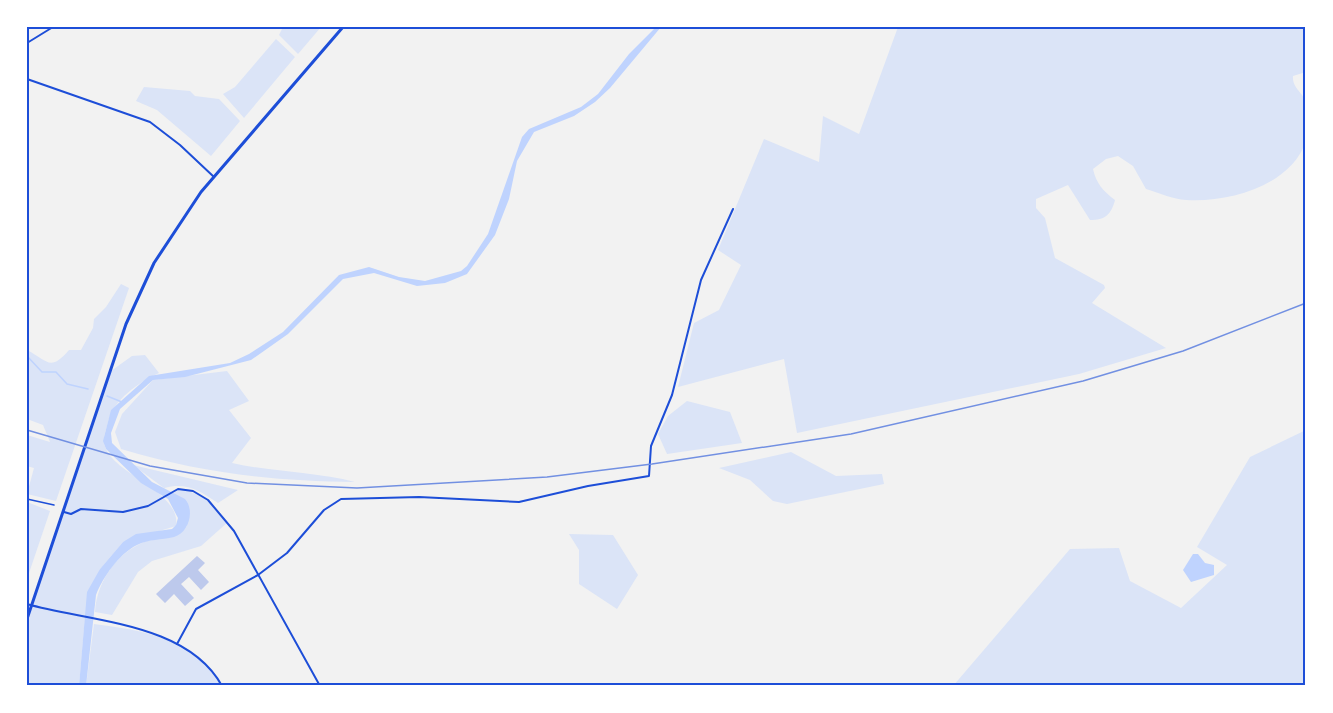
<svg xmlns="http://www.w3.org/2000/svg" width="1333" height="713" viewBox="0 0 1333 713" font-family="'Sofia Sans Condensed',sans-serif">
	<style>
		.green { fill: #dbe4f7 }
		.water { fill: #bfd3fe }
		.lines { fill: none; stroke-linecap: round; stroke-linejoin: round }
		.stream { stroke: #bfd3fe; stroke-width: 1.5 }
		.building { fill: #bdc9ec }
		.path { stroke: #1d4ed8; stroke-width: 1.5 }
		.minor { stroke: #1d4ed8; stroke-width: 2 }
		.tertiary { stroke: #1d4ed8; stroke-width: 3 }
		.rail { stroke: #7290e2; stroke-width: 1.5 }
		.neatline { fill: none; stroke: #1d4ed8; stroke-width: 2 }
	</style>
	<rect width="100%" height="100%" fill="#f2f2f2"/>
	<!-- green -->
	<g class="green">
		<path d="M283 27H321L298 54 279 35Z"/>
		<path d="M898 27H1306V72L1293 76C1292 89 1304 92 1306 104 1308 112 1308 133 1306 141 1291 186 1228 203 1186 200 1173 199 1159 193 1146 189L1133 166 1118 156 1106 159 1093 169C1096 183 1103 191 1115 200 1111 215 1105 220 1090 220L1068 185 1036 199V208L1045 218 1055 258 1104 285 1105 288 1092 303 1166 348 1079 374 797 433 784 359 678 387 694 323 719 310 741 265 718 250 764 139 819 162 823 116 859 134Z"/>
		<path d="M276 39 295 57 244 118 223 94 235 87Z"/>
		<path d="M144 87 190 91 195 96 219 99 240 121 211 156 157 110 136 101Z"/>
		<path d="M121 284 129 288 56 501 27 494 34 468 27 466V435L50 442 43 425 27 419V350C48 361 50 372 69 350H81L93 328 94 319 106 307Z"/>
		<path d="M145 355 159 373C139 382 113 400 108 422 107 427 104 434 104 440 103 472 182 489 176 526L123 542 100 569 85 617 79 686H37L27 683V620L111 371 132 356Z"/>
		<path d="M227 371 249 401 229 410 251 438 232 463C272 472 315 472 355 482 272 481 201 473 121 449L115 432 122 414 153 380Z"/>
		<path d="M687 401 730 412 742 443 667 454 658 434 668 416Z"/>
		<path d="M1306 430V686H953L1070 549 1119 548 1130 581 1181 608 1227 565 1197 547 1250 457Z"/>
		<path d="M791 452 836 476 882 474 884 484 787 504 773 501 750 480 719 468Z"/>
		<path d="M133 465 238 490 218 503C199 490 186 482 164 488Z"/>
		<path d="M178 489C202 492 213 505 228 522L201 546 152 561 138 572 112 615 95 612C97 579 120 548 153 539 169 535 173 538 187 526L173 494Z"/>
		<path d="M27 502 50 511 27 579Z"/>
		<path d="M569 534 613 535 638 575 617 609 579 584V550Z"/>
		<path d="M94 624C142 630 196 639 222 686H86Z"/>
	</g>
	<!-- water -->
	<g class="water">
		<path d="M656 27H661L610 88 595 102 574 116 534 132 517 161 509 199 495 235 467 274 445 283 417 286 374 273 343 279 288 334 251 360 185 377 153 380 120 409 111 433 112 443 152 482 185 499C195 510 189 533 174 537 161 540 149 539 137 545 119 554 103 577 96 595L86 686H79L87 592 100 569 123 542 136 534 172 529 176 525 178 518 168 499 141 483 106 449 103 441 111 410 149 376 230 363 249 354 283 332 339 275 369 267 399 277 425 281 461 271 467 266 488 234 522 137 529 129 581 107 598 94 629 54Z"/>
		<path d="M1193 554H1198L1205 563 1214 565V575L1191 582 1183 570Z"/>
	</g>
	<g class="lines">
		<!-- stream -->
		<g class="stream">
			<path d="M27 356 42 372H56L67 384 88 389"/>
			<path d="M107 396 122 402"/>
		</g>
	</g>
	<!-- building -->
	<path class="building" d="M197 556 205 563 198 570 209 582 201 590 189 577 181 584 194 598 185 606 174 594 165 603 156 594Z"/>
	<g class="lines">
		<!-- path -->
		<path class="path" d="M27 499 54 505"/>
		<!-- minor -->
		<g class="minor">
			<path d="M27 43 53 27"/>
			<path d="M27 79 150 122 180 145 214 177"/>
			<path d="M64 512 71 514 81 509 123 512 148 506 178 489 193 491 208 500 234 531 320 686"/>
			<path d="M27 604C89 622 187 622 222 686"/>
			<path d="M177 644 196 609 258 575 287 553 324 510 341 499 419 497 519 502 588 486 649 476 651 446 672 395 701 280 733 209"/>
			<path d="M256 686H265"/>
		</g>
		<!-- tertiary -->
		<path class="tertiary" d="M27 619 126 324 154 263 201 192 343 27"/>
		<!-- rail -->
		<path class="rail" d="M27 430 150 466 247 483 357 488 547 477 652 464 851 434 1083 381 1183 351 1306 303"/>
	</g>
	<!-- border -->
	<rect width="1333" height="713" fill="none" stroke="#ffffff" stroke-width="57"/>
	<rect x="28" y="28" width="1276" height="656" class="neatline"/>
</svg>
